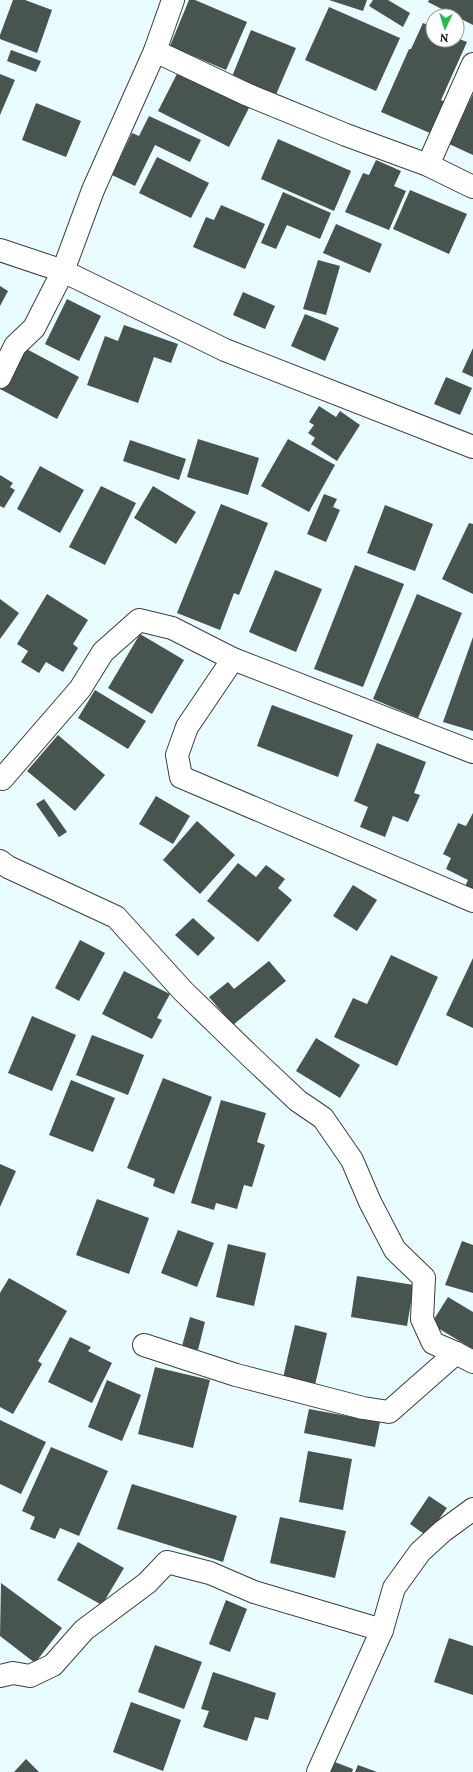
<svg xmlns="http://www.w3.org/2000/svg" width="473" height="1772" viewBox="0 0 473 1772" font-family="Lora,serif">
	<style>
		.building { fill: #475450 }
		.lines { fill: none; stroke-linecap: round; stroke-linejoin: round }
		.minor-casing { stroke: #3e3e3e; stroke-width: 24 }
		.minor { stroke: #fff; stroke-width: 22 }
	</style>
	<rect width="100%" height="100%" fill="#e9fcff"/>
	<!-- building -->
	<g class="building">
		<path d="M13 0H25L52 10 37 53 0 39V35Z"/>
		<path d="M189 0H195L247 22 226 70 170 46Z"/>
		<path d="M329 0H367L363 11Z"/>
		<path d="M373 0H388L410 13 403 27 369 6Z"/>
		<path d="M429 0H473V25L428 2Z"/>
		<path d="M329 7 400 38 376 91 305 60Z"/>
		<path d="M423 23 433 27V40H457V38L467 42 441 100 445 102 430 133 381 112 409 49H411Z"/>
		<path d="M251 30 296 48 275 97 231 79Z"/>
		<path d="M11 50 41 61 36 72 7 61Z"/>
		<path d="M180 68 251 104 229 147 158 111Z"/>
		<path d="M0 74 15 80 0 115Z"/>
		<path d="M473 94V155L449 144Z"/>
		<path d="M36 103 81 121 66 157 22 140Z"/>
		<path d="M149 116 201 140 190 162 155 145 135 186 112 175 132 133 139 136Z"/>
		<path d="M278 139 351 171 334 211 261 179Z"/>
		<path d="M157 157 209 183 191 218 139 193Z"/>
		<path d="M376 160 401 171 394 186 406 191 389 230 345 212 363 173 369 175Z"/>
		<path d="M410 190 467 214 449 254 393 229Z"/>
		<path d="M283 192 331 213 320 239 287 225 276 249 261 243Z"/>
		<path d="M221 205 265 224 245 269 193 247 206 217 214 220Z"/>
		<path d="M336 224 382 244 370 273 323 253Z"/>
		<path d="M318 260 340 266 326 315 303 309Z"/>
		<path d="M0 286 8 291 0 306Z"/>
		<path d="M243 292 275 306 265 329 233 315Z"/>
		<path d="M67 299 101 316 79 361 45 344Z"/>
		<path d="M305 314 339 328 325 361 291 346Z"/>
		<path d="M124 325 178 344 171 363 154 357 138 403 87 385 105 336 118 341Z"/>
		<path d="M19 345 79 377 57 419 0 389V382Z"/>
		<path d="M473 348V377L462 372Z"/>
		<path d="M446 377 472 388 460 415 434 404Z"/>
		<path d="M319 406 336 417 340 411 360 425 337 461 311 444 315 438 308 433 314 425 309 422Z"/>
		<path d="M198 439 259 458 248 495 187 477Z"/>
		<path d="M288 439 335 465 309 512 261 486Z"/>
		<path d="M130 440 186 459 179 480 123 461Z"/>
		<path d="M40 466 84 490 60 533 17 509Z"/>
		<path d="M0 475 13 483 10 487 15 490 4 508 0 506Z"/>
		<path d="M101 486 136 503 105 565 69 547Z"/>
		<path d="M153 486 196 512 176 544 134 518Z"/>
		<path d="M324 494 337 499 333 507 340 510 326 542 307 534Z"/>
		<path d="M221 504 268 523 239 595 234 593 220 630 177 613Z"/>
		<path d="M385 505 433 524 415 571 367 553Z"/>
		<path d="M469 523 473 524V594L442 579Z"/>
		<path d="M355 565 404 584 363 687 314 669Z"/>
		<path d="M275 570 322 589 296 652 249 632Z"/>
		<path d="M47 594 88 620 73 644 78 648 63 672 46 662 39 673 21 662 28 651 17 644Z"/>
		<path d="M417 594 462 613 418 718 373 699Z"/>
		<path d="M0 599 19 613 0 639Z"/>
		<path d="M140 634 184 660 152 714 108 688Z"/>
		<path d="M473 637V731L443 722Z"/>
		<path d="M95 690 146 721 128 749 78 718Z"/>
		<path d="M272 705 353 735 338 777 257 746Z"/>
		<path d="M58 735 105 775 75 811 27 771Z"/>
		<path d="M377 743 426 762 414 793 420 795 408 822 393 816 385 837 360 827 368 807 354 801Z"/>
		<path d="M156 796 190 816 173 844 139 824Z"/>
		<path d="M44 799 67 832 59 837 36 804Z"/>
		<path d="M473 813V890L465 886 468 880 446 869 451 858 443 854 458 823 466 826Z"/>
		<path d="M197 821 235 855 200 894 163 860Z"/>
		<path d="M238 863 256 877 266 865 285 879 278 888 292 900 258 942 207 901Z"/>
		<path d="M353 885 377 900 357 931 333 916Z"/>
		<path d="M193 918 215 938 198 956 175 935Z"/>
		<path d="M80 940 105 953 79 1001 55 988Z"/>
		<path d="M391 955 438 977 397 1066 334 1037 353 998 367 1004Z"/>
		<path d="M473 958V1028L446 1015Z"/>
		<path d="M269 961 286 981 233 1025 209 997 228 982 234 989Z"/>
		<path d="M124 971 170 994 157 1018 162 1020 152 1039 102 1014Z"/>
		<path d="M32 1016 76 1035 52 1091 8 1073Z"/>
		<path d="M92 1035 144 1055 128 1095 76 1075Z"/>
		<path d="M316 1038 360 1065 340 1098 296 1071Z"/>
		<path d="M163 1078 212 1097 174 1194 153 1186 155 1179 127 1168Z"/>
		<path d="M71 1080 115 1098 93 1152 49 1135Z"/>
		<path d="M221 1100 266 1113 257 1142 265 1145 252 1187 244 1185 237 1209 216 1203 214 1210 191 1203Z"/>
		<path d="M0 1164 16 1171 0 1207Z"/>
		<path d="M97 1199 149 1218 129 1274 76 1255Z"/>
		<path d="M178 1230 214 1243 197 1287 161 1273Z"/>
		<path d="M462 1241 473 1245V1293L445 1285Z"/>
		<path d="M228 1244 266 1253 254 1306 216 1297Z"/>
		<path d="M357 1276 414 1285 407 1326 351 1317Z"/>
		<path d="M9 1278 67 1311 38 1361 42 1364 13 1414 0 1407V1293Z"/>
		<path d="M448 1297 473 1312V1349L431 1324Z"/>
		<path d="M190 1317 205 1322 198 1350 182 1346Z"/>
		<path d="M295 1325 327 1333 315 1385 283 1378Z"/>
		<path d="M70 1337 91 1347 88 1351 112 1363 92 1403 48 1382Z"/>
		<path d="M155 1367 210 1380 193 1448 138 1434Z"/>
		<path d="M107 1380 141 1395 122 1441 88 1427Z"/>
		<path d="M309 1409 380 1422 375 1447 304 1433Z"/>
		<path d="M0 1420 46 1442 21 1494 0 1484Z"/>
		<path d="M51 1447 108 1471 79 1536 60 1528 55 1539 30 1529 35 1517 22 1511Z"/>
		<path d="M308 1451 352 1459 343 1510 299 1502Z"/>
		<path d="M132 1484 237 1516 223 1562 117 1529Z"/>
		<path d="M429 1496 447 1508 427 1536 410 1524Z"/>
		<path d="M280 1517 346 1531 335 1578 270 1563Z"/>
		<path d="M78 1542 124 1568 102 1605 57 1580Z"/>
		<path d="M1 1583 62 1628 35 1663 0 1636Z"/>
		<path d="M226 1600 247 1609 230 1652 209 1644Z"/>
		<path d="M449 1638 473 1646V1695L434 1682Z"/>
		<path d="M155 1645 202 1662 184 1709 138 1692Z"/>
		<path d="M213 1672 276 1693 268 1720 255 1717 247 1741 203 1727 209 1711 201 1709Z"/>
		<path d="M131 1702 181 1720 163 1771 113 1752Z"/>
		<path d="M26 1759 39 1772H14Z"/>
		<path d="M332 1761 353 1769 352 1772H328Z"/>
		<path d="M358 1765 377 1772H355Z"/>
	</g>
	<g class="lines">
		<!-- minor casing -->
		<g class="minor-casing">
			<g id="minor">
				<path d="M155 51 246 94 346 135 428 165 473 187"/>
				<path d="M428 165 473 64"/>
				<path d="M0 250 63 271 225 350 473 447"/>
				<path d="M0 377 15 346 34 328 63 271 93 190 155 51 173 0"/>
				<path d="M233 659 187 727 177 755 181 777 473 901"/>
				<path d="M2 779 80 689 103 652 139 620 172 628 233 659 473 752"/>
				<path d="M0 861 8 867 116 917 183 991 249 1055 298 1101 323 1118 352 1160 370 1202 395 1250 424 1278 422 1319 433 1343 456 1353 473 1362"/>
				<path d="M144 1345 236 1375 363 1408 389 1412 456 1353"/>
				<path d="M0 1676 13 1673 30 1676 53 1665 84 1630 147 1583 167 1562 210 1573 254 1592 382 1630"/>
				<path d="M318 1772 382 1630 394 1588 420 1552 443 1531 473 1509"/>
			</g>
		</g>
		<!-- minor -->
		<use href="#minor" class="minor"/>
	</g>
	<!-- north arrow -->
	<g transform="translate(445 28) rotate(184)"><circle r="19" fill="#ffffff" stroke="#9d9d9d"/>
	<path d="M0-3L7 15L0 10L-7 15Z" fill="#20be4f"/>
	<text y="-6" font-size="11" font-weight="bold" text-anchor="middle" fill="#0b0b0b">N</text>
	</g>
</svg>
